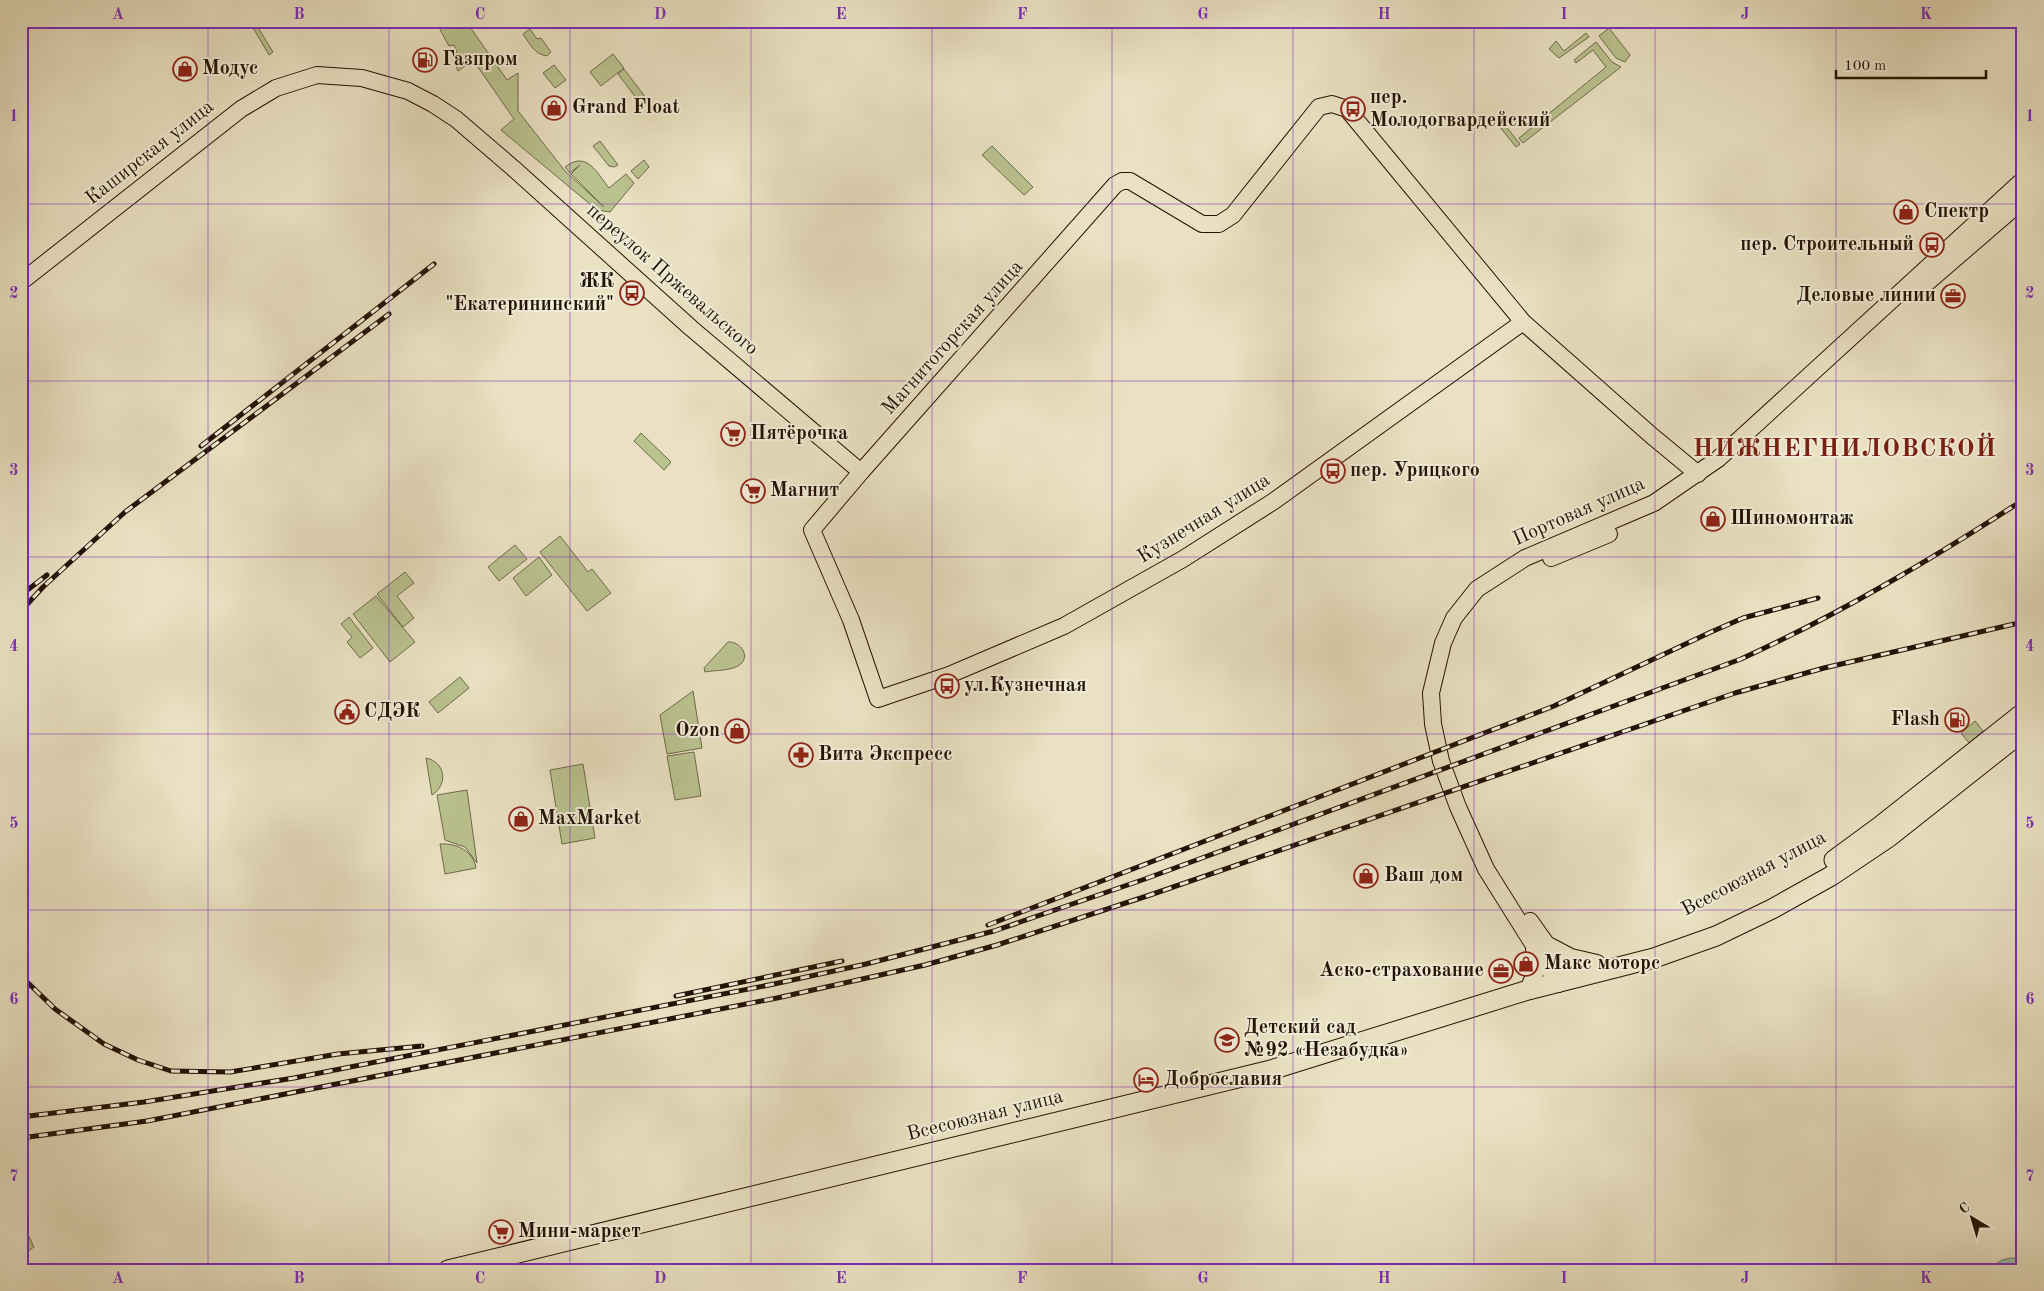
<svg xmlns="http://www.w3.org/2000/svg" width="2044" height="1291" viewBox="0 0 2044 1291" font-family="'Old Standard TT',serif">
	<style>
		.green { fill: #bac290; stroke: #6e6a49 }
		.water { fill: #99beac; stroke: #6a7a68 }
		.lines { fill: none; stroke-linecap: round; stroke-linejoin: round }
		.primary-casing { stroke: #231302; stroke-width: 18 }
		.highway-casing { stroke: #231302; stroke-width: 21 }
		.primary { stroke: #e9e1c2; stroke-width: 16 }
		.highway { stroke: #e9e1c2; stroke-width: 19 }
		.rail-casing { stroke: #231302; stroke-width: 5 }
		.rail { stroke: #f1ecd7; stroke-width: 3; stroke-dasharray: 9; stroke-linecap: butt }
		.grid { fill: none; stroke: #7b2cbf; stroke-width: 1; stroke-opacity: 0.55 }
		.labels { text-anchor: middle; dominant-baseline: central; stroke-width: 4; stroke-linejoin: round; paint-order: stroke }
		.poi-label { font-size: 20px; font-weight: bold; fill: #231302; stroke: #f1ecd7; text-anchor: start }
		.street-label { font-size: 20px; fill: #231302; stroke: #f1ecd7 }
		.district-label { font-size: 25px; font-weight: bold; letter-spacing: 1px; fill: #7a1f14; stroke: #f1ecd7 }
		.neatline { fill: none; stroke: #7b2cbf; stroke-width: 2 }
		.grid-label { font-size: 16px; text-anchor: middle; font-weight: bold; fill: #7b2cbf }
	</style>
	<rect width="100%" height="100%" fill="#e9e1c2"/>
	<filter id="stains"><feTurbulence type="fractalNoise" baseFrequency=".004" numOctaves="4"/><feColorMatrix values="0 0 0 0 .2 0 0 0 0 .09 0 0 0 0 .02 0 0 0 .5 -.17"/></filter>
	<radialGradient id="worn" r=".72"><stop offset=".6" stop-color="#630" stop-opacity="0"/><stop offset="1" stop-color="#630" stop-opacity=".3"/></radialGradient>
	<!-- green -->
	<g class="green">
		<path d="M249 21H254L273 52 269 55Z"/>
		<path d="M463 21 467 28 470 27 507 80 518 73V111L565 171 604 207 571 174 580 165 570 173 565 167C587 150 597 173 609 188L626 174 634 183 610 212 597 210 501 130 514 119 473 60 458 71 454 61 459 58 454 45 449 46 436 22Z"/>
		<path d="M1609 28 1630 55 1625 62 1616 58 1599 36Z"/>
		<path d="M530 29 537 39 541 38 551 52 547 56C534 54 530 44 523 34Z"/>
		<path d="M1586 33 1589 37 1559 58 1549 49 1556 41 1564 51Z"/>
		<path d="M1596 42 1612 62 1621 67 1523 143 1519 138 1606 67 1593 50 1576 63 1574 60Z"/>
		<path d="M613 54 624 68 601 86 590 72Z"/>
		<path d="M554 65 566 80 555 88 543 73Z"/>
		<path d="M624 69 646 98 640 103 618 74Z"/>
		<path d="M1499 118 1520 144 1516 147 1495 121Z"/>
		<path d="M600 141 618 165 614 167 609 166 593 146Z"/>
		<path d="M992 146 1033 187 1024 195 982 155Z"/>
		<path d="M644 160 649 167 638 179 631 171Z"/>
		<path d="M641 433 671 462 664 470 634 441Z"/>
		<path d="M560 536 588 572 592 569 611 593 587 611 540 552Z"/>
		<path d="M515 545 527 559 499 581 488 567Z"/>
		<path d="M539 557 552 575 526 596 513 578Z"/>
		<path d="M405 572 414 583 397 596 414 618 403 627 377 594Z"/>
		<path d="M376 596 415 642 390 662 353 614Z"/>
		<path d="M349 617 373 648 360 658 347 642 352 637 341 624Z"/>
		<path d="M728 642C741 641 752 658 738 666 729 671 715 670 705 672L704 668Z"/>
		<path d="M460 677 469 688 438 713 429 702Z"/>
		<path d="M693 691 702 748 667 754 660 715Z"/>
		<path d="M1975 721 1983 731 1969 743 1961 733Z"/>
		<path d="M694 752 701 796 675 800 667 756Z"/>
		<path d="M426 758C445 762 449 784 432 795Z"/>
		<path d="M583 764 595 838 562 844 550 770Z"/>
		<path d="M467 790 477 863 465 847 445 840 437 795Z"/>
		<path d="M440 844C457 843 473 851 476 868L445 874Z"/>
		<path d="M21 1220 34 1247 21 1256Z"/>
	</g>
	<!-- water -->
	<path class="water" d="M2011 1258H2023V1270H1986L2002 1260Z"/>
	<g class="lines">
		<!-- primary casing -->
		<g class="primary-casing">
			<g id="primary">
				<path d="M21 282 241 109 276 88 317 75 362 78 408 91 433 104 456 119 513 168 691 328 861 472"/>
				<path d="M1921 288 2023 200"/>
				<path d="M1523 322 1274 501 1183 559 1064 626 949 675 878 699 851 620 812 530 861 472 1115 185 1122 181H1130L1202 224H1219L1233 215 1319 107 1332 104 1347 109 1523 322 1652 436 1698 474"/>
				<path d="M1551 558 1609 534"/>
				<path d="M1530 921 1572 980"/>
				<path d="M1550 946 1571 957 1597 963"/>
				<path d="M1558 984 1486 869 1458 807 1441 761 1433 724 1431 693 1443 643 1454 618 1477 589 1525 558 1654 503 1718 459 2023 180"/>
				<path d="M1528 990 1537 968 1534 950"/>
			</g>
		</g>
		<!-- highway casing -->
		<g class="highway-casing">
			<g id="highway">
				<path d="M1834 860 1879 827 2023 713"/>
				<path d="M448 1270 1271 1070 1528 990 1654 958 1716 936 1772 909 1831 876 1889 837 2023 731"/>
			</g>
		</g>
		<!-- primary -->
		<use href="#primary" class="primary"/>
		<!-- highway -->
		<use href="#highway" class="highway"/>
		<!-- rail casing -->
		<g class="rail-casing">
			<g id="rail">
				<path d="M201 446 434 264"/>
				<path d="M21 595 47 575"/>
				<path d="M21 611 43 587 125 512 389 314"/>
				<path d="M988 925 1554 706 1711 632 1743 618 1818 598"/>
				<path d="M21 976 55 1009 104 1044 138 1060 171 1071 230 1072 338 1054 422 1046"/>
				<path d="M676 996 842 961"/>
				<path d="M21 1117 144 1102 294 1078 774 984 866 964 994 931 1145 879 1741 659C1840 614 1932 559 2023 500"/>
				<path d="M21 1138 147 1121 777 998 925 965 997 945 1150 895 1735 693 1824 668 2023 622"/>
			</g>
		</g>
		<!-- rail -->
		<use href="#rail" class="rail"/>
	</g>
	<!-- grid -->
	<path class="grid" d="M208 21V1270M389 21V1270M570 21V1270M751 21V1270M932 21V1270M1112 21V1270M1293 21V1270M1474 21V1270M1655 21V1270M1836 21V1270M21 204H2023M21 381H2023M21 557H2023M21 734H2023M21 910H2023M21 1087H2023"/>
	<!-- icons -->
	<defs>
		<g id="fuel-ring" transform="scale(1.25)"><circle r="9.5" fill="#f1ecd7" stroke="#8f2418" stroke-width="1.5"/><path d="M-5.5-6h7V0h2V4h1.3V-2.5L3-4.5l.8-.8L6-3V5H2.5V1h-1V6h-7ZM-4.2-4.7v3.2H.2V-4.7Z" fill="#8f2418"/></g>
		<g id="shop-ring" transform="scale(1.25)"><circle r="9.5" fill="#f1ecd7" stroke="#8f2418" stroke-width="1.5"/><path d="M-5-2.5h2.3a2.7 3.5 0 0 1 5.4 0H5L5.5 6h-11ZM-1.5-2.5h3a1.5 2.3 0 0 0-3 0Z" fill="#8f2418"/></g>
		<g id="bus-ring" transform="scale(1.25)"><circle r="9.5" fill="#f1ecd7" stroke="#8f2418" stroke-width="1.5"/><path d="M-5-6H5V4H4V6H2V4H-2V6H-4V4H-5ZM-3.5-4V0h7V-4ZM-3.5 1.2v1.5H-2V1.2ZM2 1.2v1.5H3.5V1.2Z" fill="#8f2418"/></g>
		<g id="office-ring" transform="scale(1.25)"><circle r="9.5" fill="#f1ecd7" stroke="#8f2418" stroke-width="1.5"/><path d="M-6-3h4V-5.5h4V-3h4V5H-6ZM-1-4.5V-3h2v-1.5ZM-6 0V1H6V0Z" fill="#8f2418"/></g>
		<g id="supermarket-ring" transform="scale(1.25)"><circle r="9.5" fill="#f1ecd7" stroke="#8f2418" stroke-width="1.5"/><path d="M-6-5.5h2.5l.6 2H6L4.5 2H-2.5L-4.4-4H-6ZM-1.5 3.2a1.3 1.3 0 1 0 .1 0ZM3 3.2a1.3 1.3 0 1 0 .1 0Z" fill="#8f2418"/></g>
		<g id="civic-ring" transform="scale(1.25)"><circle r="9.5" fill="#f1ecd7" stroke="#8f2418" stroke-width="1.5"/><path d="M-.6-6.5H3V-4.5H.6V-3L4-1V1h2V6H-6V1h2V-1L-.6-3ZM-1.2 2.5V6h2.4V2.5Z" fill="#8f2418"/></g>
		<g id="pharmacy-ring" transform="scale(1.25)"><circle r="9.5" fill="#f1ecd7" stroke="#8f2418" stroke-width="1.5"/><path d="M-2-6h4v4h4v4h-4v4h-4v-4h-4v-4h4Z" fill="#8f2418"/></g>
		<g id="school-ring" transform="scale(1.25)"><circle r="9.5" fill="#f1ecd7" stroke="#8f2418" stroke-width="1.5"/><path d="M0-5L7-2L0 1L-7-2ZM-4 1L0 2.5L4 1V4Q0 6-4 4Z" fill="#8f2418"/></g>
		<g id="hotel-ring" transform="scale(1.25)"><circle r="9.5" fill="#f1ecd7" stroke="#8f2418" stroke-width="1.5"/><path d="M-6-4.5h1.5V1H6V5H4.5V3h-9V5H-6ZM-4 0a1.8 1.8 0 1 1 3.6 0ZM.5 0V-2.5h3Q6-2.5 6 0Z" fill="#8f2418"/></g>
	</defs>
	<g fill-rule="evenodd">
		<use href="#fuel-ring" x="425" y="60"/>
		<use href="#shop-ring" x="185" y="69"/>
		<use href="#shop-ring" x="554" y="108"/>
		<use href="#bus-ring" x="1353" y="109"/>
		<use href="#shop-ring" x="1906" y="212"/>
		<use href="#bus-ring" x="1932" y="245"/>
		<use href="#bus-ring" x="632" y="293"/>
		<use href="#office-ring" x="1953" y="296"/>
		<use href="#supermarket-ring" x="733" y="434"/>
		<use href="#bus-ring" x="1333" y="471"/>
		<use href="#supermarket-ring" x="753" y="491"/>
		<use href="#shop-ring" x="1713" y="519"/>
		<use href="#bus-ring" x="947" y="686"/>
		<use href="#civic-ring" x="347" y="712"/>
		<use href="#fuel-ring" x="1957" y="720"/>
		<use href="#shop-ring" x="737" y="731"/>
		<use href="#pharmacy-ring" x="801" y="755"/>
		<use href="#shop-ring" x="521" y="819"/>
		<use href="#shop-ring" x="1366" y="876"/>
		<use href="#shop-ring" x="1526" y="964"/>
		<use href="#office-ring" x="1501" y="971"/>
		<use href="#school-ring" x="1227" y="1040"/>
		<use href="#hotel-ring" x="1146" y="1080"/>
		<use href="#supermarket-ring" x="501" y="1232"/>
	</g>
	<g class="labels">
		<!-- poi labels -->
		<g class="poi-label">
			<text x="442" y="60">Газпром</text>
			<text x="202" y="69">Модус</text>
			<text x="1370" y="98">пер.<tspan x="1370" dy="23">Молодогвардейский</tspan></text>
			<text x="572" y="108">Grand Float</text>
			<text x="1924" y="212">Спектр</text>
			<text x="1914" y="245" text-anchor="end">пер. Строительный</text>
			<text x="614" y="282" text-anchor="end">ЖК<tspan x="614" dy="23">"Екатерининский"</tspan></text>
			<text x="1936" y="296" text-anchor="end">Деловые линии</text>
			<text x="750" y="434">Пятёрочка</text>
			<text x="1350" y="471">пер. Урицкого</text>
			<text x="770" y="491">Магнит</text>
			<text x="1730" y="519">Шиномонтаж</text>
			<text x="964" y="686">ул.Кузнечная</text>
			<text x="364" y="712">СДЭК</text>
			<text x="1940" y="720" text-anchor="end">Flash</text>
			<text x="720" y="731" text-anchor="end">Ozon</text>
			<text x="818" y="755">Вита Экспресс</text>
			<text x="538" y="819">MaxMarket</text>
			<text x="1384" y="876">Ваш дом</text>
			<text x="1544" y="964">Макс моторс</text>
			<text x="1484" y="971" text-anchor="end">Аско-страхование</text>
			<text x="1244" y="1028">Детский сад<tspan x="1244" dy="23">№92 «Незабудка»</tspan></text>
			<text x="1164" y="1080">Доброславия</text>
			<text x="518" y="1232">Мини-маркет</text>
		</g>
		<!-- street labels -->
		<g class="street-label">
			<text transform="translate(150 153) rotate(-38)">Каширская улица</text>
			<text transform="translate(672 280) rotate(41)">переулок Пржевальского</text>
			<text transform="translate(953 338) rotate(-48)">Магнитогорская улица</text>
			<text transform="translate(1579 512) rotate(-24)">Портовая улица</text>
			<text transform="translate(1204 519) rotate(-32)">Кузнечная улица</text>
			<text transform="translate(1754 874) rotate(-28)">Всесоюзная улица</text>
			<text transform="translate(985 1116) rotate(-14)">Всесоюзная улица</text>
		</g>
		<!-- district labels -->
		<g class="district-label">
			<text x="1845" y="449">НИЖНЕГНИЛОВСКОЙ</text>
		</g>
	</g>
	<!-- margin -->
	<rect width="2044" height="1291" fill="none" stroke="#e9e1c2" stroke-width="55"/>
	<!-- north arrow -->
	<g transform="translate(1972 1218) rotate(322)" stroke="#f1ecd7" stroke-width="4" paint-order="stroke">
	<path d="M0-4L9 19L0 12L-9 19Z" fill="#231302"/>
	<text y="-8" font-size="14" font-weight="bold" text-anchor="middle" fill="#231302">С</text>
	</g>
	<!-- scale -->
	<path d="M1836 70v8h150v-8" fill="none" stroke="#231302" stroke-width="2.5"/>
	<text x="1844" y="70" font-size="15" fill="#231302" stroke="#f1ecd7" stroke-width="4" paint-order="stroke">100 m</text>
	<rect x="28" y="28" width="1988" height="1236" class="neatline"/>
	<g class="grid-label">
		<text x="118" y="19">A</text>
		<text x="299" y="19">B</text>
		<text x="480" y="19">C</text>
		<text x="660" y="19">D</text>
		<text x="841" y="19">E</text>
		<text x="1022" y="19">F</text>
		<text x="1203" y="19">G</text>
		<text x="1384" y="19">H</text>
		<text x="1564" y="19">I</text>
		<text x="1745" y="19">J</text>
		<text x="1926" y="19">K</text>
		<text x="14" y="121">1</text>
		<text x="2030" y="121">1</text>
		<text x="14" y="298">2</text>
		<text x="2030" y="298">2</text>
		<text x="14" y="475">3</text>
		<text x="2030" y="475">3</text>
		<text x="14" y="651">4</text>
		<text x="2030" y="651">4</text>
		<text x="14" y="828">5</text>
		<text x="2030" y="828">5</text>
		<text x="14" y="1004">6</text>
		<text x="2030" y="1004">6</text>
		<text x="14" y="1181">7</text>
		<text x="2030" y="1181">7</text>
		<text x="118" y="1283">A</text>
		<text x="299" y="1283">B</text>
		<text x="480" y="1283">C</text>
		<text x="660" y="1283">D</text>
		<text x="841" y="1283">E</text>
		<text x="1022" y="1283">F</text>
		<text x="1203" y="1283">G</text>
		<text x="1384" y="1283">H</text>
		<text x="1564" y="1283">I</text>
		<text x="1745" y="1283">J</text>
		<text x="1926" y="1283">K</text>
	</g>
	<rect width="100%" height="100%" filter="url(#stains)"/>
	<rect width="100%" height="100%" fill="url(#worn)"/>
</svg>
